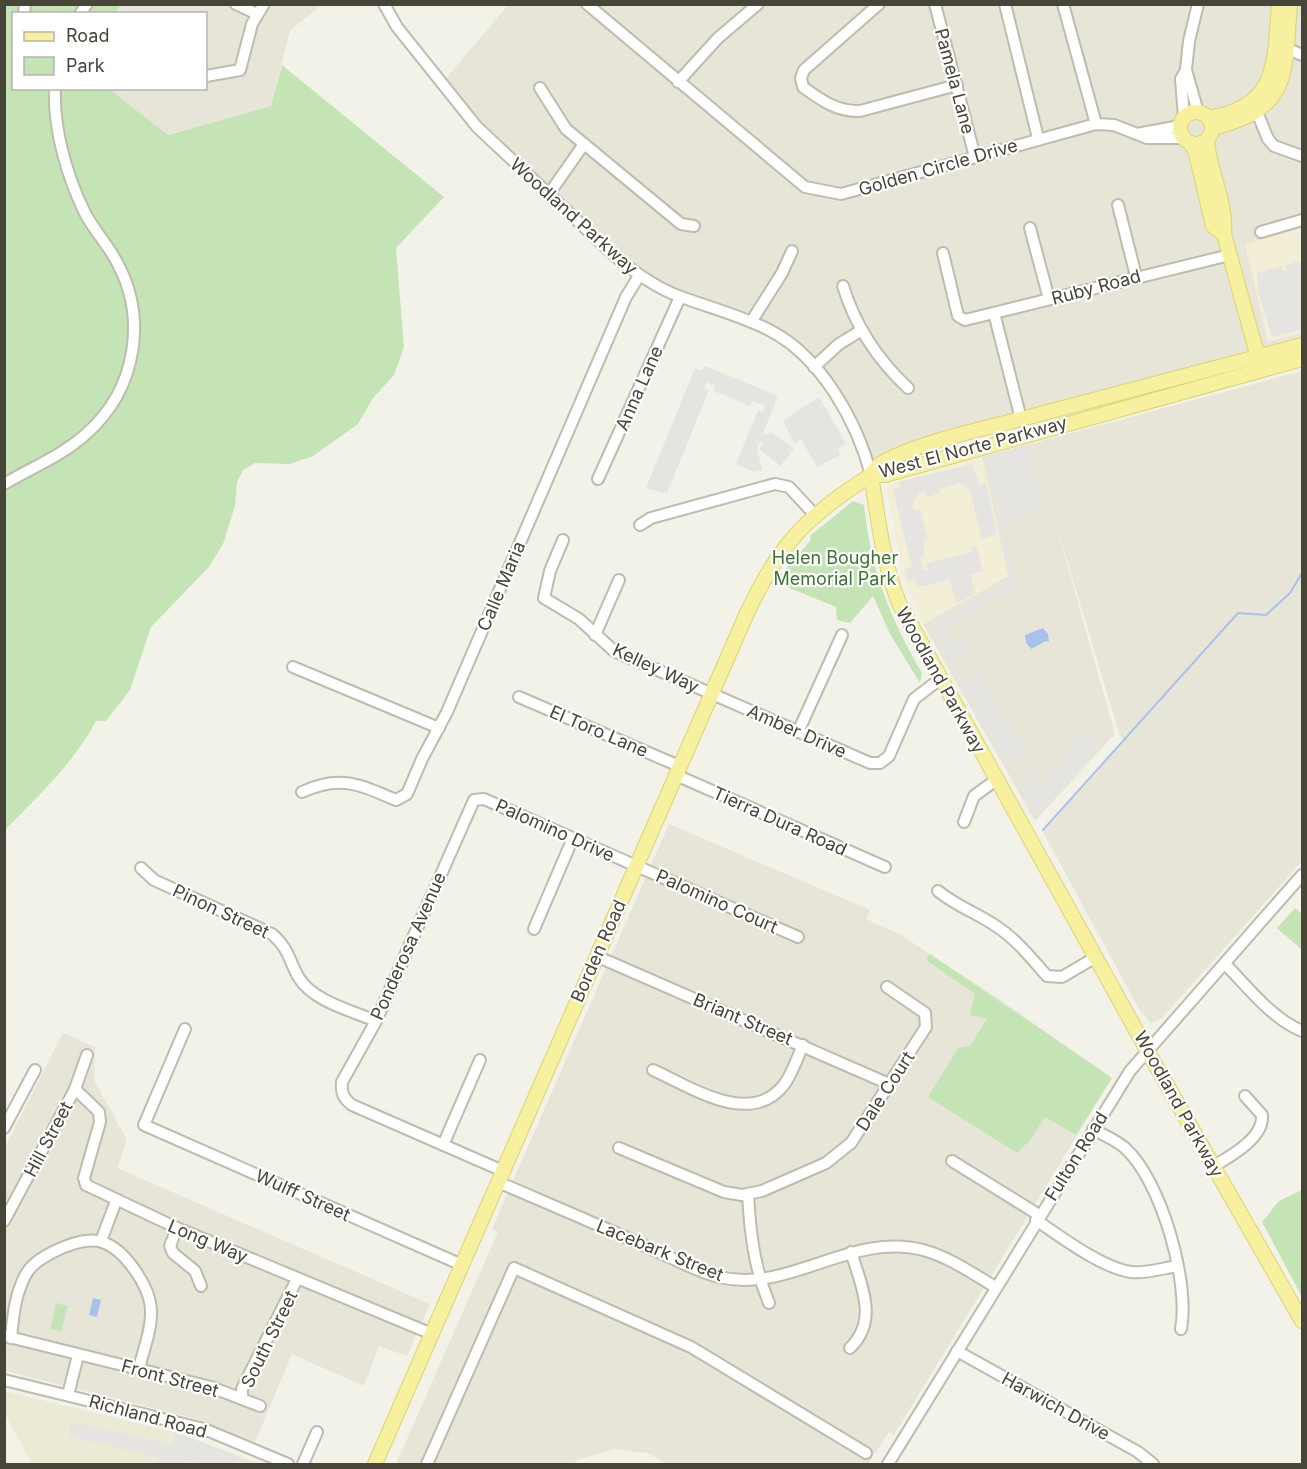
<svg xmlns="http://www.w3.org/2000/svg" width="1307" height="1469" viewBox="0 0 1307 1469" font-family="Inter,sans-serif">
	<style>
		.residential { fill: #e7e5d8 }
		.commercial { fill: #f3eed6 }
		.education { fill: #ebead4 }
		.green { fill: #c5e4b5 }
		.parking { fill: #e5e4e0 }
		.water { fill: #aac2eb }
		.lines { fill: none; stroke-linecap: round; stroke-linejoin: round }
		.stream { stroke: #aac2eb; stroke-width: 2 }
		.minor-casing { stroke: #bebcac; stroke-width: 14 }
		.major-casing { stroke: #dbd370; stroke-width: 16 }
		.minor { stroke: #fff; stroke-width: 10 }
		.major { stroke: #f7f19f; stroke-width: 14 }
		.labels { text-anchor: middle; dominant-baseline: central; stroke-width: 4.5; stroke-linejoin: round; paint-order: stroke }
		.street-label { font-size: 18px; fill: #474438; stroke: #fff }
		.park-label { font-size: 18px; fill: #3a742f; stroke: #fff }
	</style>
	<rect width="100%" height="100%" fill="#f3f2e9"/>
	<!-- residential -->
	<g class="residential">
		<path d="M120 5H321L290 31 271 106 167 135 109 89 206 88V14L116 13Z"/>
		<path d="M508 5H1302V349L1192 381 933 449 902 459 876 472 857 428 791 343 659 289 495 143 443 82Z"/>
		<path d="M1302 371V861L1162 1018 1151 1023 1139 1009 1043 832 1124 741 1120 736 1052 510 1115 734 1035 821 923 624 1008 576 982 457Z"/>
		<path d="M669 824 870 910 866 919 899 934 998 998 1112 1078 894 1435 889 1432 868 1464H667L648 1453 614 1449 577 1460 574 1464H396L498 1232 492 1229Z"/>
		<path d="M63 1033 95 1047 94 1080 127 1140 117 1168 430 1304 407 1356 379 1346 364 1386 292 1354 255 1442 196 1419 5 1371V1147Z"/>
	</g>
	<!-- commercial -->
	<g class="commercial">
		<path d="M1302 228V333L1268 342 1245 244Z"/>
		<path d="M982 457 1008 576 923 624 903 576 887 487 889 484Z"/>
	</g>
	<!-- education -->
	<path class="education" d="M4 1391 175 1432 260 1464H32L5 1414Z"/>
	<!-- green -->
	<g class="green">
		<path d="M5 5H120L116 13 14 14V88L109 89 168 135 271 106 282 65 444 197 396 248 404 347 394 375 373 398 358 424 313 456 290 464 255 463 243 470 237 482 235 506 223 544 209 567 151 627 130 690 106 721H96C74 763 38 796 5 830Z"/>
		<path d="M853 501 864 505C871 571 889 616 922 673L920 683 890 634 873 596 850 623 837 620 836 607 775 582 810 541 811 535Z"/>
		<path d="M1295 908 1302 914V950L1277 928Z"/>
		<path d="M930 954 1112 1078 1076 1135 1045 1117 1031 1139 1017 1153 928 1097 958 1048 970 1046 987 1019 970 1015 975 994 926 960Z"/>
		<path d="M1302 1190V1297L1262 1222 1279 1201Z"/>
		<path d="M56 1303 68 1306 61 1332 50 1329Z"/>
	</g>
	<!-- parking -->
	<g class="parking">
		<path d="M1301 261 1302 330 1272 337 1258 291 1257 273 1281 266 1282 271 1287 270 1286 265Z"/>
		<path d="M705 366 778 396 763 433 766 435 770 431 794 449 780 466 759 449 763 444 760 442 757 448 762 470 754 472 736 464 758 410 763 412 765 406 753 401 750 406 714 391 715 386 706 382 704 388 709 390 667 493 652 490 646 488 695 368 702 371Z"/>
		<path d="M819 397 846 444 838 448 840 455 817 467 801 439 794 443 783 421Z"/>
		<path d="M1026 446 1045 507 1002 524 985 456Z"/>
		<path d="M971 464 980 485 986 483 997 534 982 539 970 490 960 483 940 489V493L926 497 924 491 919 493 912 505 914 511 920 510 928 540 923 541 925 554 920 558 924 570H928L927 563 973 552 972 547 975 546 978 551 983 571 971 574 975 594 956 603 950 580 918 587 915 579 907 581 905 570 912 567 893 490 900 488 899 482Z"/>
		<path d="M1007 539 1017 584 943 629 951 644 961 638 968 651 950 662 934 633 940 629 936 623 1009 582 1011 579 1001 541Z"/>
		<path d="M981 674 1028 757 1022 761 1012 760 1007 763 963 684Z"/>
		<path d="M1087 730 1102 743 1034 814 1018 783 1034 768 1040 778 1034 782 1038 785 1046 784 1044 778Z"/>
		<path d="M71 1422 172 1445 175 1432 239 1456 235 1462 223 1464H198L190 1461 178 1464H158L159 1458 68 1436Z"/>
	</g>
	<!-- water -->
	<g class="water">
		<path d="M1043 628 1048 634 1049 642 1046 641 1031 649 1026 643 1025 635Z"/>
		<path d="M93 1298 101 1300 97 1317 89 1315Z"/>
	</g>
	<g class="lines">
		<!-- stream -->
		<path class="stream" d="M1043 830 1238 613 1266 615 1290 593 1302 573"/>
		<!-- minor casing -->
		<g class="minor-casing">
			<g id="minor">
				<path d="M236 4 257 14"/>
				<path d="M384 4 397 27 477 127 615 256C635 273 656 288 681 297 711 308 743 316 771 331 822 358 857 422 871 475"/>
				<path d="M587 4 805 187 841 194 1096 124 1114 125 1147 138H1183"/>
				<path d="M879 4 804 70 801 78 803 87C821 100 837 112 860 111L957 85"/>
				<path d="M935 4 975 157"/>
				<path d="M1005 4 1038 138"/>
				<path d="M1063 4 1096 124"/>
				<path d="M24 14 25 4"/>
				<path d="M80 14 87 4"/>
				<path d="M1286 48 1302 55"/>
				<path d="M1186 70 1198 112"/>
				<path d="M206 76 240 70 252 24 264 4"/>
				<path d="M678 82 718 38 758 4"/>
				<path d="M540 88 566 129 681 224 694 226"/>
				<path d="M1253 115 1259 117 1268 139 1274 146 1302 156"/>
				<path d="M1184 117 1181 79 1186 70 1189 41 1198 4"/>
				<path d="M1137 134 1180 126"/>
				<path d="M549 194 584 144"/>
				<path d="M1118 205 1136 276"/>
				<path d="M1030 228 1049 299"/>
				<path d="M1261 232 1302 220"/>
				<path d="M943 253 958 316 965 320 1230 255"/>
				<path d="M843 286C855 325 878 360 908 388"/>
				<path d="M994 313 1021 419"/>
				<path d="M751 322 782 273 792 251"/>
				<path d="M814 367 839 344 862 330"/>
				<path d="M598 479 680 297"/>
				<path d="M4 484C31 468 63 455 86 434 137 389 149 316 114 257 105 241 92 228 84 211 67 176 53 128 55 88"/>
				<path d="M640 525 651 518 775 484 789 487 814 514"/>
				<path d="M563 540 550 571 544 598 579 619 614 651 870 763H880L889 756 914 699 940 679"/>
				<path d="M595 635 619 580"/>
				<path d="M293 667 439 728"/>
				<path d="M519 697 679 766"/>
				<path d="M798 732 842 635"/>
				<path d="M676 775 885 867"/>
				<path d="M302 792C341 774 360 785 396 800L407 794 422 759 447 712 626 297 639 276"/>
				<path d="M964 822 974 796 996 780"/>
				<path d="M141 868 154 880 272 934C290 950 288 959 299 978 313 1001 352 1011 376 1021"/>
				<path d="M938 891C956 906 977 913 996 926 1016 939 1031 958 1047 976L1062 977 1096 957"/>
				<path d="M534 929 573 838"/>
				<path d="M596 956 889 1084"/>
				<path d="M1225 964C1247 986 1272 1019 1302 1031"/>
				<path d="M185 1029 144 1125 462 1265"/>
				<path d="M653 1070C691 1087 749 1127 783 1086 792 1075 797 1058 803 1045"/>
				<path d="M75 1089 99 1112 100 1122 84 1178 86 1185 177 1228 432 1334"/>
				<path d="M4 1128 35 1070"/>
				<path d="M1093 1129C1103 1135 1116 1140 1125 1148 1161 1180 1190 1282 1181 1329"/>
				<path d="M443 1145 480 1060"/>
				<path d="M619 1148 724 1192 742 1195 762 1191 826 1163 851 1143 926 1027 925 1013 887 987"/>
				<path d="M952 1161 1039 1215"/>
				<path d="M1214 1166C1231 1156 1264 1138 1262 1115L1245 1096"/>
				<path d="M503 1171 352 1105C343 1098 341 1093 342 1082L376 1021 474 800 484 799 798 937"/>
				<path d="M498 1182C549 1204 601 1226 652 1249 673 1258 697 1272 719 1277 789 1294 852 1231 923 1250 949 1257 972 1273 995 1287"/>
				<path d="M748 1194C750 1232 754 1267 769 1303"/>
				<path d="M1036 1220C1061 1237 1102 1268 1131 1272 1146 1274 1163 1268 1178 1266"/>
				<path d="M4 1221 75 1089 87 1055"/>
				<path d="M177 1228 170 1246 173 1253 195 1271 201 1286"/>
				<path d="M101 1241 116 1201"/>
				<path d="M5 1336 211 1387 260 1406"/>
				<path d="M11 1338C13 1317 15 1295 25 1276 31 1264 42 1258 53 1252 67 1245 86 1237 102 1242 125 1249 150 1287 151 1310 152 1330 143 1350 139 1369"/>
				<path d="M850 1348C879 1320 861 1285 851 1252"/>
				<path d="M957 1351 1138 1452 1153 1464"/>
				<path d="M4 1380 204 1429 288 1464"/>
				<path d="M68 1395 78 1355"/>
				<path d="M242 1399V1389L297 1279"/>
				<path d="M303 1464 317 1432"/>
				<path d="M427 1464 514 1268 691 1347 866 1453"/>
				<path d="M888 1464 1130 1071 1302 875"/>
			</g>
		</g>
		<!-- major casing -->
		<g class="major-casing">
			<g id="major">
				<circle cx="1196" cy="128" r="16"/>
				<path d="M1209 118C1279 106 1274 63 1279 4"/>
				<path d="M1213 128C1292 108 1284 75 1290 4"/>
				<path d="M1207 140C1209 171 1227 203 1224 234L1260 365"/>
				<path d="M1191 143 1196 154 1213 226 1224 234"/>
				<path d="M871 475C878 518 883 563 899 603L1147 1050 1302 1321"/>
				<path d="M871 475H885L1302 359"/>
				<path d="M375 1464 747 613C778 547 804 518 865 479 873 474 877 465 885 461 928 440 979 430 1025 418 1117 393 1210 370 1302 345"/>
			</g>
		</g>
		<!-- minor -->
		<use href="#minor" class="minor"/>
		<!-- major -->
		<use href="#major" class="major"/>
	</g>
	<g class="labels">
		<!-- street labels -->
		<g class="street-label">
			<text transform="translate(955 81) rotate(75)">Pamela Lane</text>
			<text transform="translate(938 167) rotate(-16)">Golden Circle Drive</text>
			<text transform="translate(574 216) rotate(42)">Woodland Parkway</text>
			<text transform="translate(1096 287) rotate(-15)">Ruby Road</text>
			<text transform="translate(639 388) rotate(-66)">Anna Lane</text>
			<text transform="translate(973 447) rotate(-15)">West El Norte Parkway</text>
			<text transform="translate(501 586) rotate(-67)">Calle Maria</text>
			<text transform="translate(656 668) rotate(25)">Kelley Way</text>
			<text transform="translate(941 680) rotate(61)">Woodland Parkway</text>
			<text transform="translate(599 731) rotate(23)">El Toro Lane</text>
			<text transform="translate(797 731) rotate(24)">Amber Drive</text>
			<text transform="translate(780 821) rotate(24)">Tierra Dura Road</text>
			<text transform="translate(555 830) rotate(24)">Palomino Drive</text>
			<text transform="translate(717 901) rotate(24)">Palomino Court</text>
			<text transform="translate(221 911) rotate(25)">Pinon Street</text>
			<text transform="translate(408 946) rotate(-66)">Ponderosa Avenue</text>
			<text transform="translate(598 951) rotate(-66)">Borden Road</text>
			<text transform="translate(743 1019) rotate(23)">Briant Street</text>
			<text transform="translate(885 1091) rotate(-57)">Dale Court</text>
			<text transform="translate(1179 1104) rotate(61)">Woodland Parkway</text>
			<text transform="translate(48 1139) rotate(-62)">Hill Street</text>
			<text transform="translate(1076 1156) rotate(-58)">Fulton Road</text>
			<text transform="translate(303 1195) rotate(24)">Wulff Street</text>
			<text transform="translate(208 1241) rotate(23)">Long Way</text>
			<text transform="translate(660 1250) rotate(22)">Lacebark Street</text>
			<text transform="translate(269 1339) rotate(-64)">South Street</text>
			<text transform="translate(170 1378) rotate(15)">Front Street</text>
			<text transform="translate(1056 1406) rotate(29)">Harwich Drive</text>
			<text transform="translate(148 1416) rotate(15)">Richland Road</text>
		</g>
		<!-- park labels -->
		<g class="park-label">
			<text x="835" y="557">Helen Bougher<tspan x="835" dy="21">Memorial Park</tspan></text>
		</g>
	</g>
	<!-- border -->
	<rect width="1307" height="1469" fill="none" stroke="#474438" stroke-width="12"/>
	<!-- legend -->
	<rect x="12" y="12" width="195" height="78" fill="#ffffff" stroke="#b5b4af" stroke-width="1.5"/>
	<rect x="24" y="32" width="30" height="9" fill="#f7f19f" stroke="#b5b4af" stroke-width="1.5"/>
	<text x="66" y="42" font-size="18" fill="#474438">Road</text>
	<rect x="24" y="57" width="30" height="18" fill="#c5e4b5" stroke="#b5b4af" stroke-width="1.5"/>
	<text x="66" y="72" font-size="18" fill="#474438">Park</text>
</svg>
